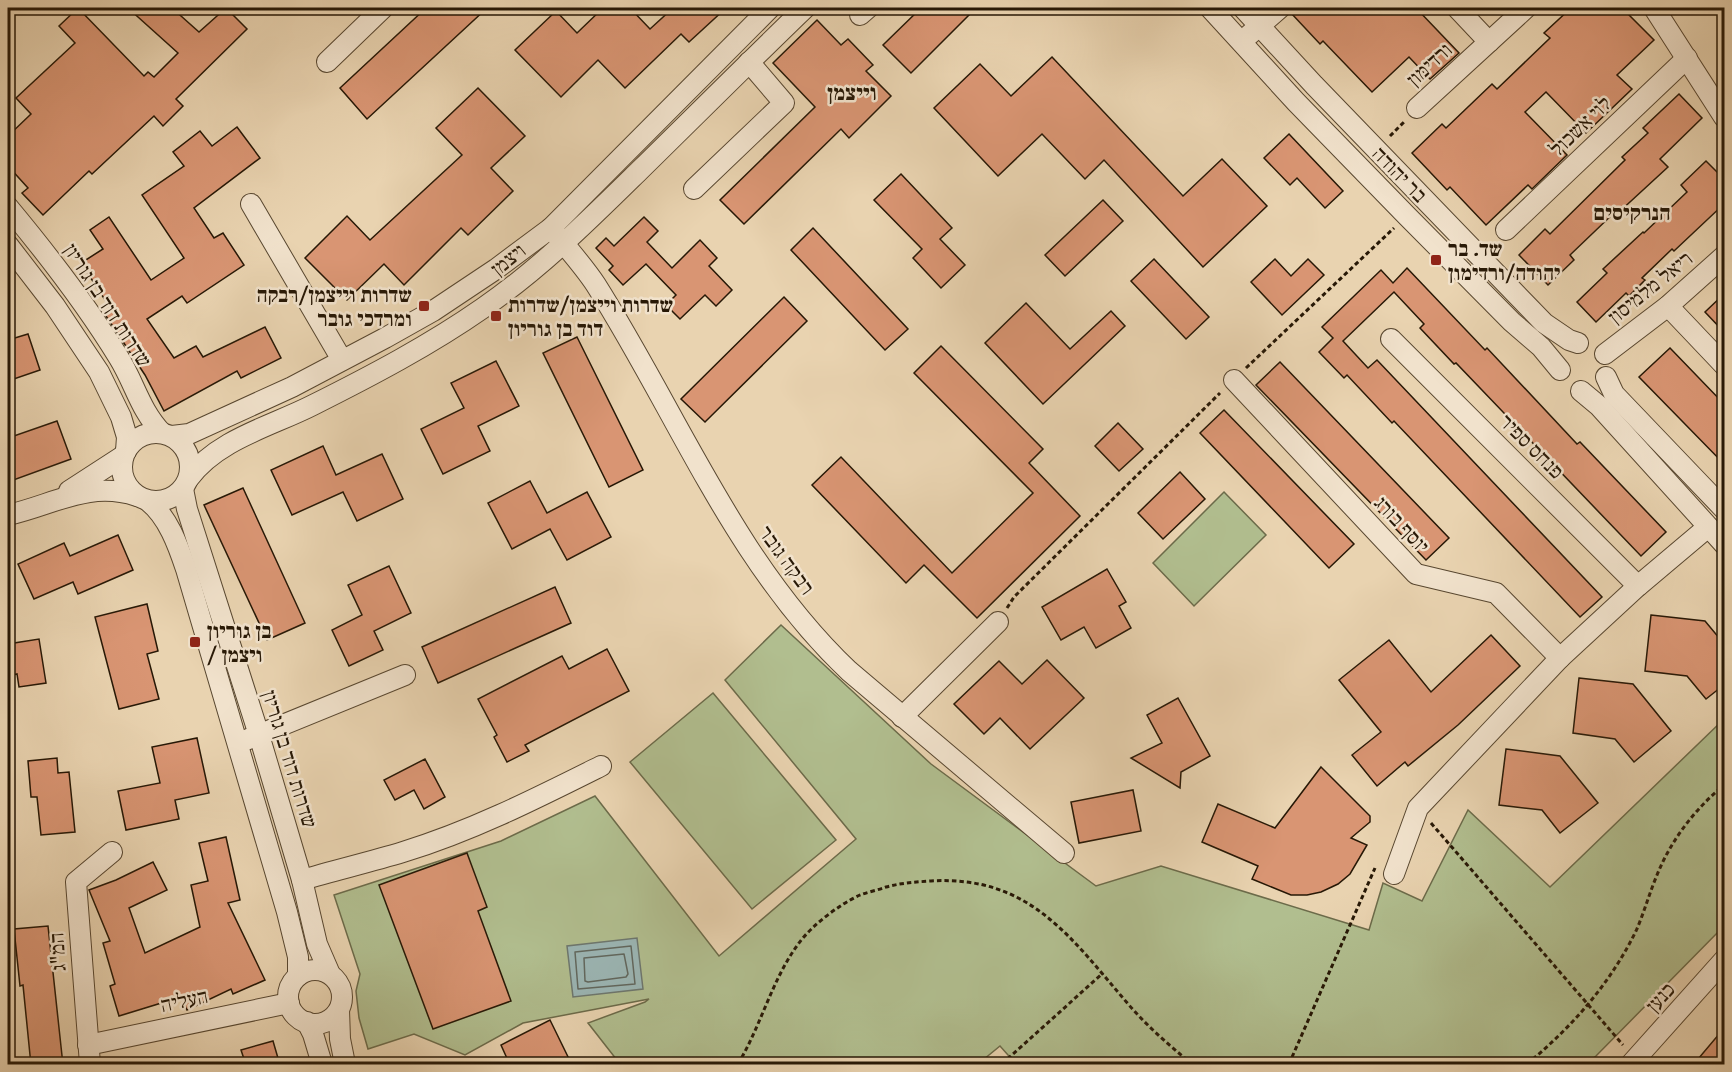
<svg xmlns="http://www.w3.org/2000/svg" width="1732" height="1072" viewBox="0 0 1732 1072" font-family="'Gentium Book Plus','Frank Ruhl Libre',serif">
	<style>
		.green { fill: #b1be8f; stroke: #6c6b4a; stroke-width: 1.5 }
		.water { fill: #9bb6b5; stroke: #6d776f; stroke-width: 1.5 }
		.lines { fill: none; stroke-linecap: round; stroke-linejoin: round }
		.shore { stroke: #61675e; stroke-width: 1.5 }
		.building { fill: #d99573; stroke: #271806; stroke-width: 1.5 }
		.minor-casing { stroke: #584730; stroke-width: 22 }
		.path { stroke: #271806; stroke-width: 3; stroke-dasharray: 4.5 3; stroke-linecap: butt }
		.minor { stroke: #f1e2cc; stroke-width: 20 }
		.poi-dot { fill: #8f2418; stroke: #f1e2cc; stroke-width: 2 }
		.labels { text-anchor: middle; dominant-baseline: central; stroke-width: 5; stroke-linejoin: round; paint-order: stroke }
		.street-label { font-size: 21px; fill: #271806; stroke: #f1e2cc }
		.poi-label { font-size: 21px; font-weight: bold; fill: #271806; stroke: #f1e2cc; text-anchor: start }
		.neighbourhood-label { font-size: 22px; font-weight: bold; fill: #271806; stroke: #f1e2cc }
	</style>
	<rect width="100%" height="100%" fill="#e9d3b0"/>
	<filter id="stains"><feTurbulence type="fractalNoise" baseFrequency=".00333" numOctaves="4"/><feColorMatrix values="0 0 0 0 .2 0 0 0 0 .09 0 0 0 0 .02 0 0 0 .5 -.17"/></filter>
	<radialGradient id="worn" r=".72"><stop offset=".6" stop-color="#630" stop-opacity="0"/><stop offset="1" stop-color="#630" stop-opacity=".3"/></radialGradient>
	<!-- green -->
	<g class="green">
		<path d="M1224 492 1266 535 1194 606 1153 563Z"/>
		<path d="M781 625 931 764 1096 886 1161 866 1369 930 1383 883 1422 901 1468 810 1550 887 1724 719V926L1596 1056 1585 1064H1016L1000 1046 978 1064H620L588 1023 645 1002 649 999 523 1023 465 1055 414 1034 368 1049 359 1018 356 991 360 974 334 895 501 841 595 796 719 956 856 839 725 680Z"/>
		<path d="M713 693 836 840 752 909 630 762Z"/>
	</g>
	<!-- water -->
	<path class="water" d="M637 938 643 989 573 997 567 946Z"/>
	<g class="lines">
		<!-- shore -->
		<g class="shore">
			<path d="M631 946 635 984 578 989 575 952Z"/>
			<path d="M624 954 628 974 626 977 588 982 585 981 584 958Z"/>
		</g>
	</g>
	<!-- building -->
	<g class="building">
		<path d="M78 8 144 76 148 72 154 77 178 53 128 8H172L199 32 226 8 247 29 176 99 183 106 163 126 154 116 92 174 89 171 43 215 22 193 28 188 8 166V136L31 114 16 98 75 43 59 26Z"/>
		<path d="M426 8H487L367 119 340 88Z"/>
		<path d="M603 8H630L650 29 673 8H726L689 42 681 34 625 88 598 60 561 97 515 50 556 11 577 33Z"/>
		<path d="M921 8H976L911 73 883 45Z"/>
		<path d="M1292 8H1416L1459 53 1430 79 1409 57 1372 92 1323 41 1320 44 1291 13Z"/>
		<path d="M1571 8H1622L1654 40 1617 75 1632 89 1586 133 1546 92 1525 112 1567 155 1532 189 1528 185 1486 225 1450 187 1447 190 1412 153 1442 124 1446 128 1492 84 1497 89 1550 38 1544 33Z"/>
		<path d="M817 20 841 45 848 39 873 65 866 71 891 96 849 138 841 129 744 224 720 200 815 107 773 63Z"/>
		<path d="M1052 57 1183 196 1222 159 1267 206 1203 267 1104 160 1085 179 1042 134 998 176 934 108 980 64 1011 96Z"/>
		<path d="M478 88 525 136 491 168 513 191 468 235 461 228 404 285 384 264 347 300 305 258 347 216 370 240 462 155 436 128Z"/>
		<path d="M1679 94 1702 118 1660 159 1668 167 1618 213 1616 211 1570 255 1574 260 1548 285 1519 255 1545 229 1550 234 1625 160 1622 157 1648 133 1643 128Z"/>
		<path d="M237 127 260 158 194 208 214 238 223 233 244 265 187 303 182 296 147 319 174 358 196 346 203 357 265 327 281 358 241 378 237 371 164 411 145 375 104 313 111 309 81 263 103 249 90 230 109 217 151 280 184 258 142 195 184 166 173 152 200 131 212 146Z"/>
		<path d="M1289 134 1343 191 1325 208 1297 178 1290 185 1264 158Z"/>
		<path d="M1706 161 1725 180V203L1674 251 1672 249 1642 278 1645 280 1629 296 1626 293 1596 322 1577 302 1607 273 1603 269 1643 232 1644 233 1687 192 1681 185Z"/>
		<path d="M901 174 952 228 940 239 965 265 941 288 913 258 922 249 874 200Z"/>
		<path d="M1103 200 1123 221 1065 276 1045 255Z"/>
		<path d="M644 217 658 231 647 242 672 268 700 240 717 258 709 266 732 290 716 306 705 295 680 319 666 305 676 295 646 264 623 285 609 270 613 266 596 248 606 238 614 246Z"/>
		<path d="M813 228 908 329 885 350 791 250Z"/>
		<path d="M1154 259 1209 317 1186 339 1131 281Z"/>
		<path d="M1275 259 1291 276 1308 259 1324 275 1282 315 1251 282Z"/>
		<path d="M1407 268 1485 350 1487 348 1577 444 1580 442 1666 532 1641 556 1456 363 1454 364 1420 328 1424 324 1394 292 1343 341 1368 368 1377 360 1602 597 1580 617 1394 421 1392 423 1347 375 1344 378 1319 352 1333 338 1322 327 1381 270 1393 283Z"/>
		<path d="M1725 293V333L1705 312Z"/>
		<path d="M784 297 807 321 705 422 681 399Z"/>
		<path d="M1026 303 1070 349 1111 311 1125 326 1043 404 985 343Z"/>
		<path d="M28 334 40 370 8 381V340Z"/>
		<path d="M577 337 643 470 609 487 543 353Z"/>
		<path d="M941 346 1043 449 1029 463 1080 516 977 618 924 565 906 583 812 485 841 457 952 573 1033 493 914 373Z"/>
		<path d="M1670 348 1725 405V465L1639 377Z"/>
		<path d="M496 361 519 406 478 426 490 451 443 474 421 429 464 408 451 383Z"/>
		<path d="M1280 362 1449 538 1426 560 1256 385Z"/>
		<path d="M1224 410 1354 544 1329 568 1200 433Z"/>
		<path d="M57 421 71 459 8 482V438Z"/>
		<path d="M1118 423 1143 449 1119 471 1095 446Z"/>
		<path d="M323 446 336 475 382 454 403 499 357 521 343 492 292 515 271 470Z"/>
		<path d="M1180 472 1205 499 1163 539 1138 513Z"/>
		<path d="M530 481 547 513 587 492 611 537 567 560 550 529 512 549 488 503Z"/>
		<path d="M243 488 305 623 267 640 204 505Z"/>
		<path d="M118 535 133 570 78 594 73 582 34 599 18 564 64 543 70 556Z"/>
		<path d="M389 566 411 613 374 631 383 650 349 666 332 630 362 615 348 585Z"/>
		<path d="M1107 569 1126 602 1119 606 1131 628 1096 648 1084 627 1061 640 1042 607Z"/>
		<path d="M555 587 571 623 438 683 422 647Z"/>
		<path d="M147 604 158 651 147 654 159 699 119 709 95 617Z"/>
		<path d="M1651 615 1705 621 1725 645V684L1706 699 1687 676 1645 671Z"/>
		<path d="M1491 635 1520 666 1458 725 1408 766 1405 762 1377 786 1352 755 1381 732 1339 680 1389 640 1431 692Z"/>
		<path d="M39 639 46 683 19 687 17 674 8 676V644Z"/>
		<path d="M607 649 629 691 525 745 529 751 507 762 494 737 497 735 478 699 562 656 569 669Z"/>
		<path d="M1047 660 1084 698 1030 749 1000 718 984 734 954 704 999 661 1022 684Z"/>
		<path d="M1579 678 1633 684 1671 731 1634 762 1615 739 1573 733Z"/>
		<path d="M1178 698 1210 756 1181 772 1180 788 1131 758 1162 743 1147 715Z"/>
		<path d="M197 738 209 793 175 800 179 819 126 830 118 791 160 783 152 747Z"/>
		<path d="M1506 749 1560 756 1598 803 1560 833 1542 810 1499 805Z"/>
		<path d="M57 758 58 773 69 772 75 832 41 835 37 797H31L28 761Z"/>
		<path d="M425 759 445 797 424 809 414 790 395 800 384 780Z"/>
		<path d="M1321 767 1370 816V822L1351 838 1367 845 1350 874 1338 884 1321 892 1307 895H1291L1252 879 1258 866 1202 842 1218 804 1275 828Z"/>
		<path d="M1133 790 1141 831 1079 843 1071 802Z"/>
		<path d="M226 837 240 900 228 903 265 980 233 994 231 989 187 1010 181 997 119 1016 110 986 115 984 103 943 110 941 89 890 116 880 153 862 167 890 129 908 145 953 200 927 191 885 208 881 199 843Z"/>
		<path d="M467 853 487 907 478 911 511 1001 433 1029 379 885Z"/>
		<path d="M48 926 63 1065H31L23 985 20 986 14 929Z"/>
		<path d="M550 1020 572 1065H510L501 1045Z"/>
		<path d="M1725 1027V1065H1693Z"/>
		<path d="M273 1041 280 1065H246L241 1050Z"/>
	</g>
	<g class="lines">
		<!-- minor casing -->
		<g class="minor-casing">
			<g id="minor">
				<path d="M1210 8 1296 102 1407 216 1512 322 1541 347 1560 370"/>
				<path d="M1243 8 1314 85 1544 323 1569 340 1578 343"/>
				<path d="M1457 8 1489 42"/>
				<path d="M1654 8 1724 117"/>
				<path d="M860 15 868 8"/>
				<path d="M1249 35 1280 8"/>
				<path d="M327 62 383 8"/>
				<path d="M1417 108 1526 8"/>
				<path d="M694 189 784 103 749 62"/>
				<path d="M251 204 342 360"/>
				<path d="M8 207C48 255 86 304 119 358 135 384 140 410 162 433"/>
				<path d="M551 228C566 247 583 265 596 285 679 416 735 563 849 671L1064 853"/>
				<path d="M1506 230 1687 58"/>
				<path d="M8 245 55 306 99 372 121 417 127 437 126 451"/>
				<path d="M1668 306 1724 365"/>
				<path d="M1391 339 1638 586"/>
				<path d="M1605 354 1668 306 1724 256"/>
				<path d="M1606 377 1614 394 1724 509"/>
				<path d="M1234 380 1416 574 1496 593 1560 658"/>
				<path d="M1581 391 1599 406 1724 544"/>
				<circle cx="156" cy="467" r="34"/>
				<path d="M172 436 189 434 292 387 385 338 433 311 496 269 551 228 770 8"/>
				<path d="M189 478C218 439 272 426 313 405 371 376 430 345 483 308 541 268 590 219 640 170 695 116 750 61 805 8"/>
				<path d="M183 489 187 509 259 735 302 880 317 944 330 974"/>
				<path d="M69 491 123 456"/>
				<path d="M148 501C168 517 178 545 186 569L287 912 298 957V976"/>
				<path d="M8 515C53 505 89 480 137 496"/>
				<path d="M902 717 998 622"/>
				<path d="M246 740 405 675"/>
				<path d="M1394 874 1418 808 1560 658 1638 586 1708 527"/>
				<path d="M302 880C336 870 370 862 403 852 472 831 537 798 601 766"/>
				<circle cx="315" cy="997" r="27"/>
				<path d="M339 1010 340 1039 345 1064"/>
				<path d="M307 1022 313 1034 322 1064"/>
				<path d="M88 1045 289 1003"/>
				<path d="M90 1064 76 882 112 852"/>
				<path d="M1631 1064 1724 960"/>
			</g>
		</g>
		<!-- path -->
		<g class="path">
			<path d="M1390 136 1404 122"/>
			<path d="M1246 368 1394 228"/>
			<path d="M1007 608 1014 597 1220 393"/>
			<path d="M1431 823 1623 1045"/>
			<path d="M738 1064C761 1026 772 979 799 943 812 925 840 904 860 895 868 892 878 890 886 887 901 883 915 882 931 881 1030 875 1071 938 1129 1005 1148 1027 1170 1046 1192 1064"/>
			<path d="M1002 1064 1103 973"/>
			<path d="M1289 1064 1375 868"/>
			<path d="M1527 1064C1572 1027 1610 984 1636 931 1644 913 1649 894 1657 875 1671 840 1695 809 1724 785"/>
		</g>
		<!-- minor -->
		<use href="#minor" class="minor"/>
	</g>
	<!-- markers -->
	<g class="poi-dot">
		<rect x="1430" y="254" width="12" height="12" rx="3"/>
		<rect x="418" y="300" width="12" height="12" rx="3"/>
		<rect x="490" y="310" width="12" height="12" rx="3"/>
		<rect x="189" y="636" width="12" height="12" rx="3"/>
	</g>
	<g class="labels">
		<!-- street labels -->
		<g class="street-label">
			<text transform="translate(1429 64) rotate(-43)">ורדימון</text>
			<text transform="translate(1580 126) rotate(-44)">לוי אשכול</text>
			<text transform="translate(1400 174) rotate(46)">בר יהודה</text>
			<text transform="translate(508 259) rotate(-39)">ויצמן</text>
			<text transform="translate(1650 287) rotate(-39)">ריאל מלמיסון</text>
			<text transform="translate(108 305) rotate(57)">שדרות דוד בן גוריון</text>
			<text transform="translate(1532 446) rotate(45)">פנחס ספיר</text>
			<text transform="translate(1402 524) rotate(47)">יוסף בורג</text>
			<text transform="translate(787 560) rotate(54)">רבקה גובר</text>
			<text transform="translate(290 759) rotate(73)">שדרות דוד בן גוריון</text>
			<text transform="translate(57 952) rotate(-94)">המ"ג</text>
			<text transform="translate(1660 997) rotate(-48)">כנען</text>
			<text transform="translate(184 1000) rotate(-12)">העליה</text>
		</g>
		<!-- poi labels -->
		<g class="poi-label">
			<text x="1448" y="248">שד. בר<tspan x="1448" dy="24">יהודה/ורדימון</tspan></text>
			<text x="412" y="294" text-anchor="end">שדרות וייצמן/רבקה<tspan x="412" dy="24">ומרדכי גובר</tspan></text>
			<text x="508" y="304">שדרות וייצמן/שדרות<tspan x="508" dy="24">דוד בן גוריון</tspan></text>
			<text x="207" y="630">בן גוריון<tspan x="207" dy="24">/ ויצמן</tspan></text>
		</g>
		<!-- neighbourhood labels -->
		<g class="neighbourhood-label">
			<text x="852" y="92">וייצמן</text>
			<text x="1632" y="212">הנרקיסים</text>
		</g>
	</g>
	<!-- margin -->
	<rect width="1732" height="1072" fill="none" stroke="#e9d3b0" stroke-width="30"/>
	<rect x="9" y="9" width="1714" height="1054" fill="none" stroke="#271806" stroke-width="3"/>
	<rect x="15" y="15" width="1702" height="1042" fill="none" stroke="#271806" stroke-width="1.5"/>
	<rect width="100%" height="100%" filter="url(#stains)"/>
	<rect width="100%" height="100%" fill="url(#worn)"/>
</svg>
